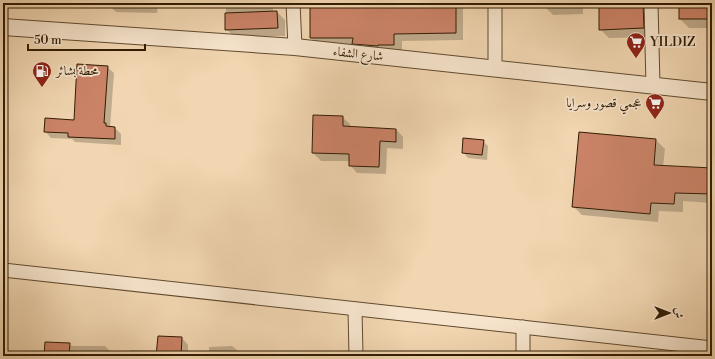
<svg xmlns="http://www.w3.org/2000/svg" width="715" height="359" viewBox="0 0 715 359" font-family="'Libre Bodoni',Amiri,serif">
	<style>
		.shadow { fill: #0003 }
		.building { fill: #cb8368; stroke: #311c03 }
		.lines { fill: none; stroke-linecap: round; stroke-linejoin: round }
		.minor-casing { stroke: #614a2e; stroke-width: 15 }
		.tertiary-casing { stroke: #614a2e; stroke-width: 18 }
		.minor { stroke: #f6e4cc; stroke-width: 13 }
		.tertiary { stroke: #f6e4cc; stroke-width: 16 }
		.labels { text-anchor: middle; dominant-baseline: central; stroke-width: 3.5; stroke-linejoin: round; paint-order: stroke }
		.poi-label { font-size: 13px; fill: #311c03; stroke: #f6e4cc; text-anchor: start }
		.street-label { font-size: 13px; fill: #311c03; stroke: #f6e4cc }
	</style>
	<rect width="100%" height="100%" fill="#f1d6b1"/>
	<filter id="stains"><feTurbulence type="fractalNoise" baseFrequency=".005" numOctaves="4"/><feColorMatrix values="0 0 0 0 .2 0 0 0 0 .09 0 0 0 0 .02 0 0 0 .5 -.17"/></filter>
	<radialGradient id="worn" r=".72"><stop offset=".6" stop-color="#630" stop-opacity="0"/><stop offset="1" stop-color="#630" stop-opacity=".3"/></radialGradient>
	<!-- shadow -->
	<g class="shadow">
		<path d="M81 3H273V12H277L285 20V36L235 37 226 29V4H158L157 13 116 12 110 6H84Z"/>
		<path d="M311 3H463V40L402 41V52L361 51 355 45H319L311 38Z"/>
		<path d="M544 3H583V14L553 15 544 6Z"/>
		<path d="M600 3H659L655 5 652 37 609 38 600 29Z"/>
		<path d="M680 3H712V28H689L680 19Z"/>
		<path d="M107 67 114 73 110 128H115L121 134V145L75 142 72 139 51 138 45 131 75 121Z"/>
		<path d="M342 117 350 124V128L396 129 403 137V149L387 148 386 174 357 173 350 165V161H321L313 153Z"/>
		<path d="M656 140 665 149 663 167 712 169V203L683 201V212L659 211 658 222 582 215 573 206Z"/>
		<path d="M483 141 488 146 487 160 468 158 463 152Z"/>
		<path d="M182 338 188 345V356H131V350L158 351Z"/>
		<path d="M69 344 72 346H105L110 351V356H45Z"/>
		<path d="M232 346 238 351V356H209V347Z"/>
	</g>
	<!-- building -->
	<g class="building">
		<path d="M310 3H456V33L394 34V45H378V46L352 44 353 38H310Z"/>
		<path d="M599 3H643L644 28 599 30Z"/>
		<rect x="679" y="3" width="33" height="16"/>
		<path d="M277 11 278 28 225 30V13Z"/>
		<path d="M77 64 108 66 104 123H106V126L115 127V139L68 137V133L44 132 45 118 74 120Z"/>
		<path d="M313 115 343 116V126L396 129V142L380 141 379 167 349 166V154L312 153Z"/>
		<path d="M579 132 656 139 654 165 712 168V194L675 193 674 204 651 203 650 214 572 207Z"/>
		<path d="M463 138 484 140 482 155 462 153Z"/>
		<path d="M158 336 182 337 181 356H156Z"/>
		<path d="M45 342 70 343 69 356H44Z"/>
	</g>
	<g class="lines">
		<!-- minor casing -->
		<g class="minor-casing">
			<g id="minor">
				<path d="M293 3 295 47"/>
				<path d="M495 3V69"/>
				<path d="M651 3 653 86"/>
				<path d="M3 270 712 348"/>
				<path d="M355 309 356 356"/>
				<path d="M523 356V327"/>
			</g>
		</g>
		<!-- tertiary casing -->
		<g class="tertiary-casing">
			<path id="tertiary" d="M3 27 295 47 712 92"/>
		</g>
		<!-- minor -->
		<use href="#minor" class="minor"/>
		<!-- tertiary -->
		<use href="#tertiary" class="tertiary"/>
	</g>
	<!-- icons -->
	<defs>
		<g id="supermarket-pin" transform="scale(1)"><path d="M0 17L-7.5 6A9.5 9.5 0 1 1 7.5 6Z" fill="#8f2418" stroke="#f6e4cc"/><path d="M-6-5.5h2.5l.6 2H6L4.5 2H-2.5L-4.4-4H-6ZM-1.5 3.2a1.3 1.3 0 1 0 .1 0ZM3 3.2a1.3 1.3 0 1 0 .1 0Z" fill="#fff"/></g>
		<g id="fuel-pin" transform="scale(1)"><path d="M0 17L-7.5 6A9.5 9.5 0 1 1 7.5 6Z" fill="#8f2418" stroke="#f6e4cc"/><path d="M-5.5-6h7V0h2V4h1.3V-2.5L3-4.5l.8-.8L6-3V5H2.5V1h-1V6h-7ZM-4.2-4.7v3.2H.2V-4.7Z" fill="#fff"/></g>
	</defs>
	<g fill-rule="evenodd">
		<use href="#supermarket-pin" x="636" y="42"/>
		<use href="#fuel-pin" x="42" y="71"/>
		<use href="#supermarket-pin" x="655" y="103"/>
	</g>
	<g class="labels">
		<!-- poi labels -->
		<g class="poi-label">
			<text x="650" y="42">YILDIZ</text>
			<text x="56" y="71">محطة بشائر</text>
			<text x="641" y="103" text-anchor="end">عجمي قصور وسرايا</text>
		</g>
		<!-- street labels -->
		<g class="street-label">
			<text transform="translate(358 54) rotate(6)">شارع الشفاء</text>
		</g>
	</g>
	<!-- margin -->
	<rect width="715" height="359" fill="none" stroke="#f1d6b1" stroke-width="16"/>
	<rect x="4" y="4" width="707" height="351" fill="none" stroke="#311c03" stroke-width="2"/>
	<rect x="8" y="8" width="699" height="343" fill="none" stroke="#311c03"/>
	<!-- north arrow -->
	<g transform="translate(669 313) rotate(90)" stroke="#f6e4cc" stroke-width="3" paint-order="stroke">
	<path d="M0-3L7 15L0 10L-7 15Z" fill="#311c03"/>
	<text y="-6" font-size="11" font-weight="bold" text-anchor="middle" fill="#311c03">ش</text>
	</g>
	<!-- scale -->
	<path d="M28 44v6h117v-6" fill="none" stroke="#311c03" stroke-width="2"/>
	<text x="34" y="44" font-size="12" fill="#311c03" stroke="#f6e4cc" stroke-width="3" paint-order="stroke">50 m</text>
	<rect width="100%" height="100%" filter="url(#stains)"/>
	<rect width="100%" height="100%" fill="url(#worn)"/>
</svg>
